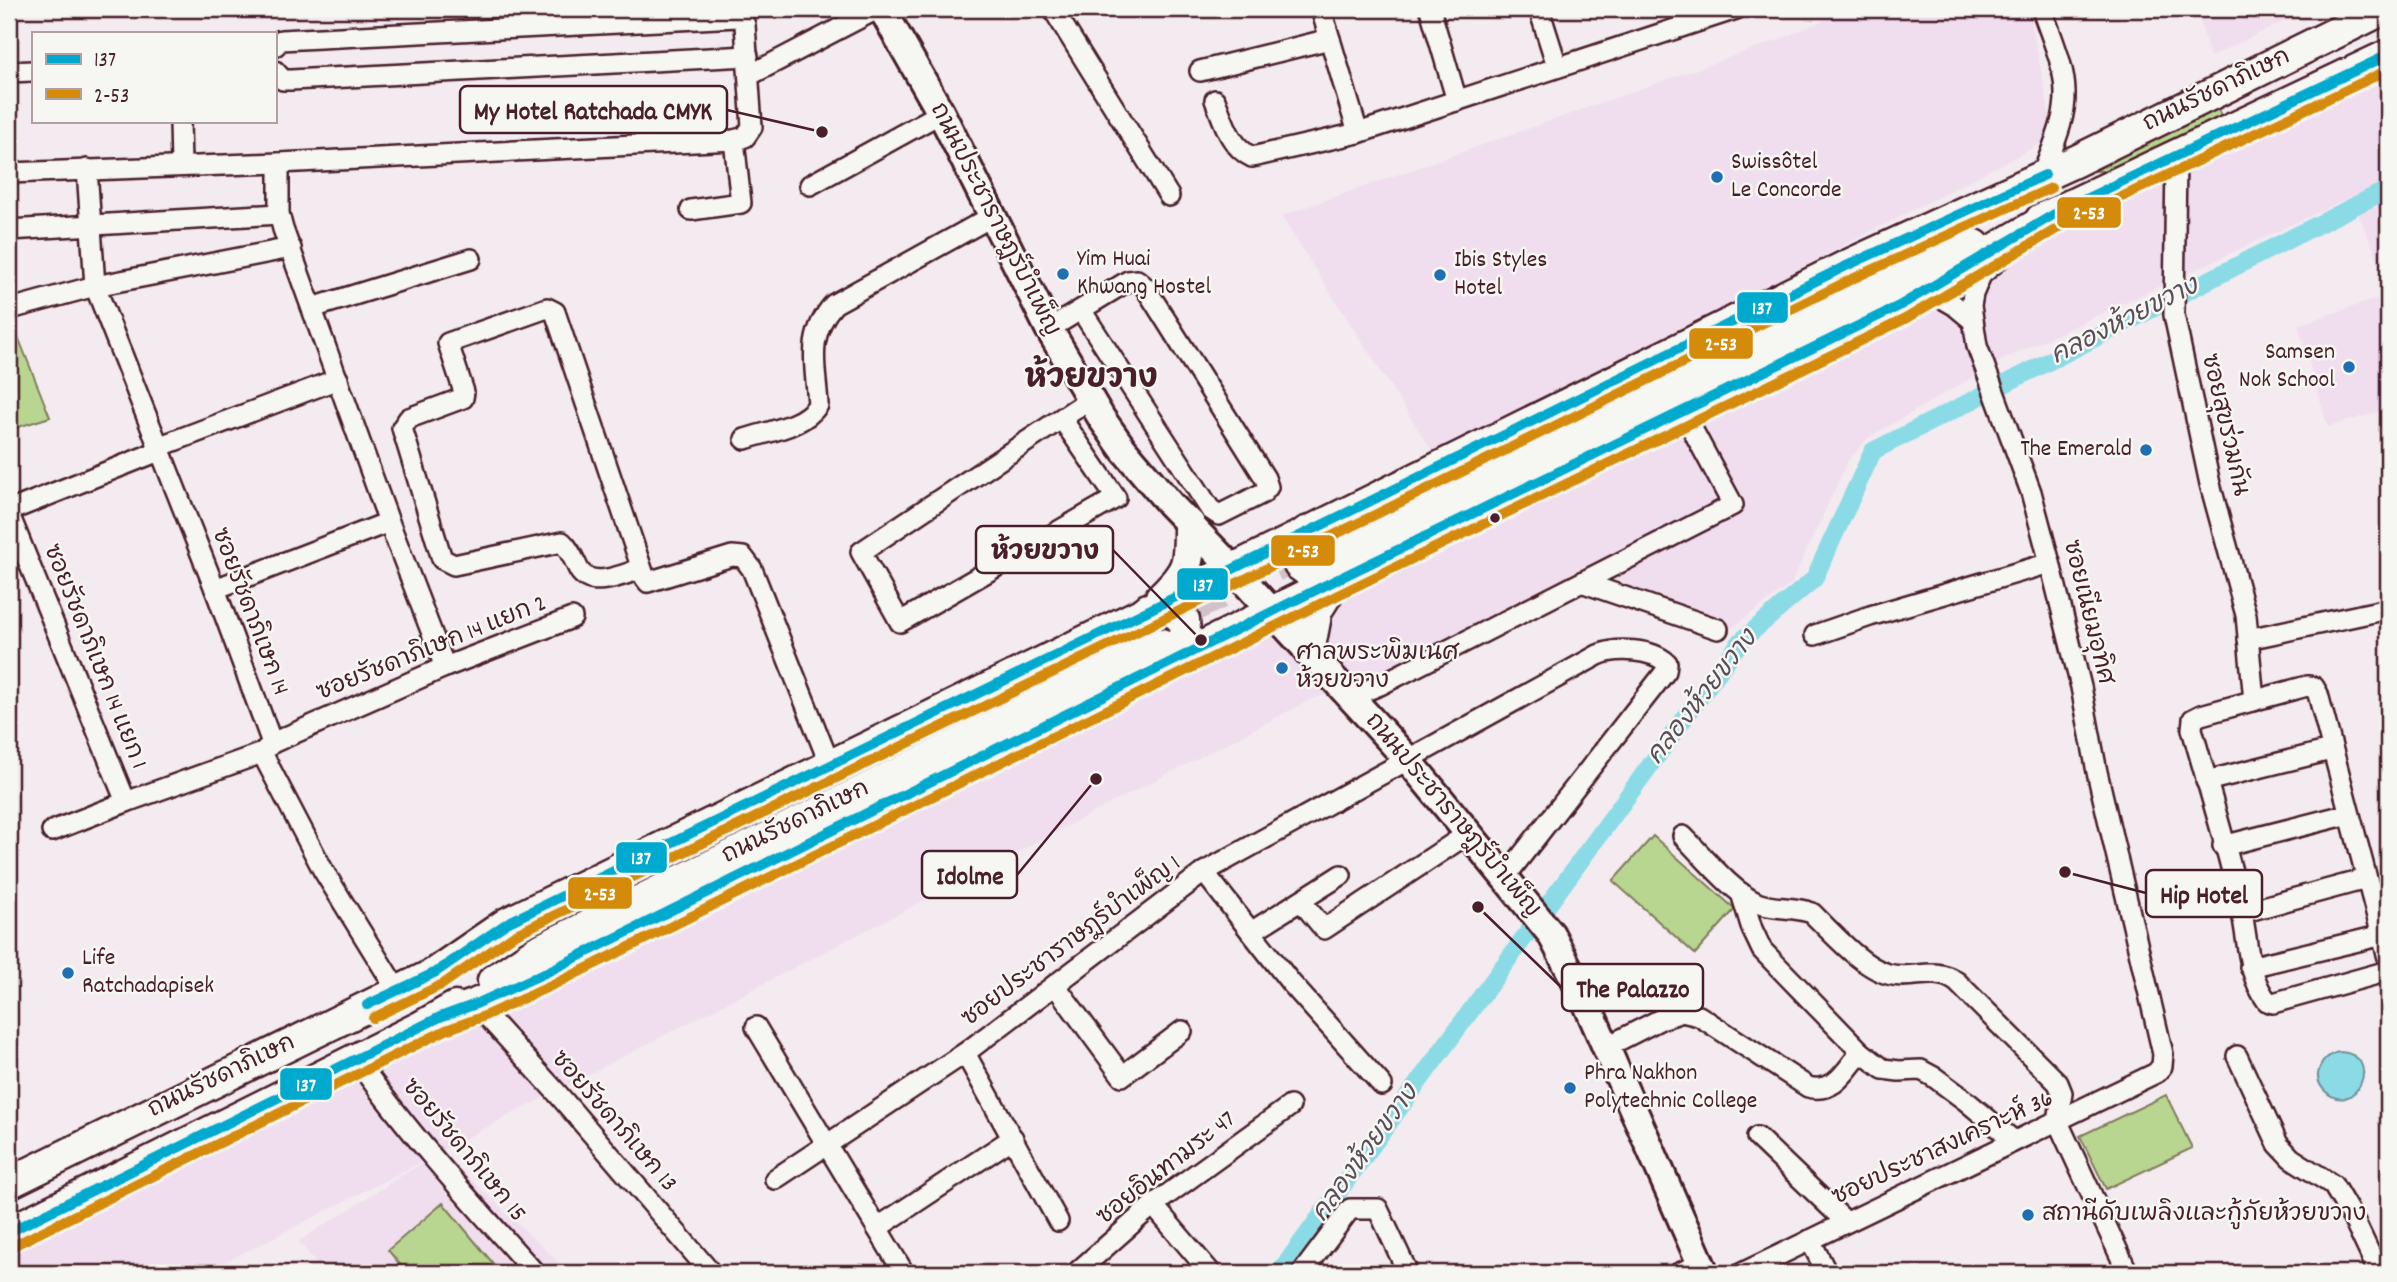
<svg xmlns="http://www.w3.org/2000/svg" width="2397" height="1282" viewBox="0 0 2397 1282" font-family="Dekko,'Playpen Sans Thai',sans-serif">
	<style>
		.built { fill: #f0deee }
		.green { fill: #b8d68f; stroke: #817a5d; stroke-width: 2 }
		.water { fill: #8bdbe6; stroke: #71909b; stroke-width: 2 }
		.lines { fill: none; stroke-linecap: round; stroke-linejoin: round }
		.canal { stroke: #8bdbe6; stroke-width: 18 }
		.primary-tunnel { stroke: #d1c2c9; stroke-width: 30; stroke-dasharray: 30 15; stroke-linecap: butt }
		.street-casing { stroke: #4a1f2b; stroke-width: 24 }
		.secondary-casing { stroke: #4a1f2b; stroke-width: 32 }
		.primary-casing { stroke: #4a1f2b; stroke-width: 35 }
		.street { stroke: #f6f6f2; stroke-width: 19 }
		.secondary { stroke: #f6f6f2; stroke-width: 26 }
		.primary { stroke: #f6f6f2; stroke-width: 30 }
		.bus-1-casing { stroke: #f6f6f2; stroke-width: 16 }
		.bus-2-casing { stroke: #f6f6f2; stroke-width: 16 }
		.bus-1 { stroke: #00a9ce; stroke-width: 10 }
		.bus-2 { stroke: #d48b09; stroke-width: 10 }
		.poi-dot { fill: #1f6fb2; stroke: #f6f6f2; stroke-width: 2.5 }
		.bus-dot { fill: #4a1f2b; stroke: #f6f6f2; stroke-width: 2.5 }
		.labels { text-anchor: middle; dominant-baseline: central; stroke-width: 5; stroke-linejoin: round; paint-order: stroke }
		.street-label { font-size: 24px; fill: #4a1f2b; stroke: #f6f6f2 }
		.poi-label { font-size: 24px; fill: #4a1f2b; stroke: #f6f6f2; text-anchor: start }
		.water-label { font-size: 26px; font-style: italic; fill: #5a4e5a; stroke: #f6f6f2 }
		.district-label { font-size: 32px; font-weight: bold; fill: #4a1f2b; stroke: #f6f6f2 }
		.leader { fill: none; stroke: #4a1f2b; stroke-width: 2.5 }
		.callout-dot { fill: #4a1f2b; stroke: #f6f6f2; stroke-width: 2.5 }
		.callout { fill: #f6f6f2; stroke: #4a1f2b; stroke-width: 2.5 }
		.callout-label { font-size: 26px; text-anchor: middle; font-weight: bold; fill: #4a1f2b }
		.line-badge { stroke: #f6f6f2; stroke-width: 2.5 }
		.badge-label { font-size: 19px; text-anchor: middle; font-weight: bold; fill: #fff }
	</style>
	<rect width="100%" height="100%" fill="#f3ebf0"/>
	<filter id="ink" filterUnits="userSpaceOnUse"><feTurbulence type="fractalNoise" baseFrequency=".0143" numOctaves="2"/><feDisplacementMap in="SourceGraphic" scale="14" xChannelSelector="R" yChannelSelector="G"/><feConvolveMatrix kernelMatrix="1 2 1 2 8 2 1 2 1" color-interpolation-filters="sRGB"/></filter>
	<g filter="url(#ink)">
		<!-- built -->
		<g class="built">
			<path d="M1861 9H2029L2051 122 2044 142 1436 457 1281 216 1776 41 1845 11Z"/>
			<path d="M2196 9H2310L2210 57Z"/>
			<path d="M2388 71V282L2351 197 2002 360 1868 438 1848 461 1791 584 1732 628 1599 582 1369 683 1314 698 441 1151 570 1273H323L299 1241 431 1157 204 1273H9V1250L343 1080 2180 176Z"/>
			<path d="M2388 295V409L2328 427 2298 325Z"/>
		</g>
		<!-- green -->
		<g class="green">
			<path d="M2215 104 2222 117 2110 171H2096L2115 156Z"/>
			<path d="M9 314 50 417 9 430Z"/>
			<path d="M1653 836 1735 909 1695 954 1613 881Z"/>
			<path d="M2166 1095 2192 1148 2106 1189 2080 1136Z"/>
			<path d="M443 1203 501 1273H407L388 1250Z"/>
		</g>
		<!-- water -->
		<path class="water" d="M2338 1052C2387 1053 2354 1122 2324 1090 2311 1076 2321 1057 2338 1052Z"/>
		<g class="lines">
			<!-- canal -->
			<path class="canal" d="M1279 1273 1741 641 1814 579 1873 451 2388 189"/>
			<!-- primary-tunnel -->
			<path class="primary-tunnel" d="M1153 627 1323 543"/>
			<!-- street casing -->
			<g class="street-casing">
				<g id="street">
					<path d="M1053 9 1169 196"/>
					<path d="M1321 9 1358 133"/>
					<path d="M1430 9 1457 101"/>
					<path d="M1539 9 1557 66"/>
					<path d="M2042 9C2050 35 2065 65 2065 93 2066 121 2051 150 2042 176"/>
					<path d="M275 71 283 80H291L748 56"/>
					<path d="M1200 71 1330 39"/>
					<path d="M9 72 33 71"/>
					<path d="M750 75 877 9"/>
					<path d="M1215 100C1224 122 1230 147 1252 157L1358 133 1736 9"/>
					<path d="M180 121 181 166"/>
					<path d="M2176 156 2174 315 2210 484 2246 615 2254 701"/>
					<path d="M279 163V214L283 229 389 522 445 667"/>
					<path d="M87 169 95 286 215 589 272 743"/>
					<path d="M9 173 279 163 734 140 745 137 752 127 745 25 743 20 738 17 281 40 275 46"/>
					<path d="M810 185 941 113"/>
					<path d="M691 210 741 203 734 140"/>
					<path d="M9 230 279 214"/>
					<path d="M1928 290 1954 305 1972 320"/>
					<path d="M14 308 95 286 291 248"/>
					<path d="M312 308 471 259"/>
					<path d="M1049 329 1128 281 1137 280 1145 287 1265 478 1268 487 1263 493 1219 515 1210 509 1081 310"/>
					<path d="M1062 419 1116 498 900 622 861 552 1089 400"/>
					<path d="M745 439C769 431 803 427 818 405 816 366 805 337 834 304L991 217"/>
					<path d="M158 447 338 379"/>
					<path d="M9 511 159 451"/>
					<path d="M9 514 126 802 262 753 272 743 445 667 572 618"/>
					<path d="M641 569C624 574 591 590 579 570 574 560 570 549 562 542L454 565 442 559 402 428 409 418 463 398 464 392 448 343 547 308 555 312 645 578 648 582 732 556 743 557 752 569 830 765"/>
					<path d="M1584 583 1718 629"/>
					<path d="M215 589 389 522"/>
					<path d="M1815 635 1870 616 2050 563"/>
					<path d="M2248 639 2388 609"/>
					<path d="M1350 697 1380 685 1733 505 1683 412"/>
					<path d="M262 753 323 870 397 990"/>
					<path d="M2206 781 2331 750"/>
					<path d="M52 831 126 802"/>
					<path d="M1683 836C1704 857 1731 891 1757 903 1774 910 1794 906 1812 913 1831 932 1862 967 1888 974 1914 981 1933 965 1957 982L2058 1083 2062 1093 2058 1122 2128 1273"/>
					<path d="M2223 846 2349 814"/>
					<path d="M1204 872 1291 983 1382 1085"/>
					<path d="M1741 893 1752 929 1762 950 1861 1052 1883 1069 1899 1071 1921 1070 1934 1077 1965 1100 2014 1141"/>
					<path d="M1301 901 1324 929 1469 833"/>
					<path d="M2241 913 2366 879"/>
					<path d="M1251 932 1341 875"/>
					<path d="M2388 958 2318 694 2314 687 2307 686 2201 715 2193 719 2192 729C2209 790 2229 852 2242 913 2248 943 2248 976 2267 1001L2273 1003 2388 971"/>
					<path d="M2250 967 2383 935"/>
					<path d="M1055 985 1122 1076 1182 1031"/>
					<path d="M476 1004 557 1093 711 1273"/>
					<path d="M756 1027 904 1273"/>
					<path d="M1606 1047 1661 1019 1682 1012 1699 1016 1808 1087C1835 1094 1845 1071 1861 1052"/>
					<path d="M965 1053 1058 1221"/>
					<path d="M2237 1056 2278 1144 2291 1158 2333 1185 2355 1222 2379 1273"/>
					<path d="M356 1059C410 1135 473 1204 535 1273"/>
					<path d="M1757 1137 1846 1222"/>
					<path d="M775 1179 965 1053 1204 872 1598 655C1616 647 1652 649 1667 663L1666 671 1505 877"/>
					<path d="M1153 1205 1211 1273"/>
					<path d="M877 1228 1013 1138"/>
					<path d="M1810 1240 1827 1273"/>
					<path d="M1076 1273 1153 1205 1290 1106"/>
					<path d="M1302 1273 1350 1209H1378L1408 1273"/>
					<path d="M1679 1273 1701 1264"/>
					<path d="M1742 1273 2156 1073 2162 1066 2163 1054 2097 772 2081 687 2050 563 2031 492 1977 346 1971 306 1973 294 1981 275 2003 256"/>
				</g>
			</g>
			<!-- secondary casing -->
			<g class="secondary-casing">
				<path id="secondary" d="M882 9 941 113 1049 329 1102 419 1124 450 1170 504 1233 569 1409 761 1551 934 1587 1004 1705 1273"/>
			</g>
			<!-- primary casing -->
			<g class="primary-casing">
				<g id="primary">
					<path d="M2041 219 2388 55"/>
					<path d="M1306 532 1296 546 1299 565 1317 578 1336 580"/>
					<path d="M1330 559 1950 255 1975 245"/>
					<path d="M1161 597C1190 569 1189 563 1189 524"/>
					<path d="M1148 609H1169L1184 620 1186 644 1175 661"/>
					<path d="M1309 652 1317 610 1336 580"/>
					<path d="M436 972 507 923 1233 569 1844 267 2076 161 2384 9"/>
					<path d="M493 981 537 951 1161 644"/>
					<path d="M440 1017 476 1004 547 972 1336 580 1899 306 2058 212"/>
					<path d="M9 1183 454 964"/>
					<path d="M9 1232 420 1027 455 1007"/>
				</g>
			</g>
			<!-- street -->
			<use href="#street" class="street"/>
			<!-- secondary -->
			<use href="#secondary" class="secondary"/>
			<!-- primary -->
			<use href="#primary" class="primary"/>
			<!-- bus-1 casing -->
			<g class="bus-1-casing">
				<g id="bus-1">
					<path d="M367 1005 436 972 507 923 1233 569 1844 267 2045 175"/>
					<path d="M9 1232 440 1017 476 1004 547 972 1336 580 1899 306 2058 212 2388 55"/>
				</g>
			</g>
			<!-- bus-2 casing -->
			<g class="bus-2-casing">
				<g id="bus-2">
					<path d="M373 1018 443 984 514 935 1239 582 1850 280 2051 188"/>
					<path d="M15 1245 446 1030 482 1017 553 985 1342 593 1905 319 2065 224 2388 70"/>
				</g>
			</g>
			<!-- bus-1 -->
			<use href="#bus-1" class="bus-1"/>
			<!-- bus-2 -->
			<use href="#bus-2" class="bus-2"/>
		</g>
	</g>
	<!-- markers -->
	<g class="poi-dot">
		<circle cx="1717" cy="177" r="7"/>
		<circle cx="1063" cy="274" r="7"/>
		<circle cx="1440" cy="275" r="7"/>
		<circle cx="2349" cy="367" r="7"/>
		<circle cx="2146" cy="450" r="7"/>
		<circle cx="1282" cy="668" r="7"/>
		<circle cx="68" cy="973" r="7"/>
		<circle cx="1570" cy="1088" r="7"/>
		<circle cx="2028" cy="1215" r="7"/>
	</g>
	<circle class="bus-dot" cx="1495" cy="518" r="6"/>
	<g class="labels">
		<!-- street labels -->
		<g class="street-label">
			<text transform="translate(2217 91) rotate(-26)">ถนนรัชดาภิเษก</text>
			<text transform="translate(994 220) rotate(63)">ถนนประชาราษฎร์บำเพ็ญ</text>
			<text transform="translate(2224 425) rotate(77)">ซอยสุขร่วมกัน</text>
			<text transform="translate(249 612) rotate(69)">ซอยรัชดาภิเษก 14</text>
			<text transform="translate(2087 612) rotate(76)">ซอยเนียมอุทิศ</text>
			<text transform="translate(432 649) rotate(-22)">ซอยรัชดาภิเษก 14 แยก 2</text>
			<text transform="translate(94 657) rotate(68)">ซอยรัชดาภิเษก 14 แยก 1</text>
			<text transform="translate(1452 816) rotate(50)">ถนนประชาราษฎร์บำเพ็ญ</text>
			<text transform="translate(796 823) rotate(-26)">ถนนรัชดาภิเษก</text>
			<text transform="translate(1072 942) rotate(-37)">ซอยประชาราษฎร์บำเพ็ญ 1</text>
			<text transform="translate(222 1077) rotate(-26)">ถนนรัชดาภิเษก</text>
			<text transform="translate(613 1122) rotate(49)">ซอยรัชดาภิเษก 13</text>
			<text transform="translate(1943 1149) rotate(-25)">ซอยประชาสงเคราะห์ 36</text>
			<text transform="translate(463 1151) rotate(50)">ซอยรัชดาภิเษก 15</text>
			<text transform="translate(1167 1169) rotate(-38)">ซอยอินทามระ 47</text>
		</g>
		<!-- poi labels -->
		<g class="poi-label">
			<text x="1731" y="163">Swissôtel<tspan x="1731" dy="28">Le Concorde</tspan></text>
			<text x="1077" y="260">Yim Huai<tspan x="1077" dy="28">Khwang Hostel</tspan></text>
			<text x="1454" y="261">Ibis Styles<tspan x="1454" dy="28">Hotel</tspan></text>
			<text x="2335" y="353" text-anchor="end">Samsen<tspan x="2335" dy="28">Nok School</tspan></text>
			<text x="2132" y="450" text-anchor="end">The Emerald</text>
			<text x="1296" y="654">ศาลพระพิฆเนศ<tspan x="1296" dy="28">ห้วยขวาง</tspan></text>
			<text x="82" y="959">Life<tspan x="82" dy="28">Ratchadapisek</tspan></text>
			<text x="1584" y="1074">Phra Nakhon<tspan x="1584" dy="28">Polytechnic College</tspan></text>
			<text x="2042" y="1215">สถานีดับเพลิงและกู้ภัยห้วยขวาง</text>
		</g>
		<!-- water labels -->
		<g class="water-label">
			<text transform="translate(2125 322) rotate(-27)">คลองห้วยขวาง</text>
			<text transform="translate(1703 698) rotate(-52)">คลองห้วยขวาง</text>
			<text transform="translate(1366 1154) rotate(-54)">คลองห้วยขวาง</text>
		</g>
		<!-- district labels -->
		<g class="district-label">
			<text x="1091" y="381">ห้วยขวาง</text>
		</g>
	</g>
	<!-- callouts -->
	<path class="leader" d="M822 132L727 110M1201 640L1113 550M1096 779L1017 875M2065 872L2146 893M1478 907L1562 988"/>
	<g class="callout-dot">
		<circle cx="822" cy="132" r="7"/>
		<circle cx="1201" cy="640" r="7"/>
		<circle cx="1096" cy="779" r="7"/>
		<circle cx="2065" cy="872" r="7"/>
		<circle cx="1478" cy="907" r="7"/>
	</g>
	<g class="callout">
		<rect x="460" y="86" width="267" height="47" rx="7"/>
		<rect x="976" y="526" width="137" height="47" rx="7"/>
		<rect x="922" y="851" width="95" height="47" rx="7"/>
		<rect x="2146" y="870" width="116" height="47" rx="7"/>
		<rect x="1562" y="964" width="141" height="47" rx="7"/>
	</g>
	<g class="callout-label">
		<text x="593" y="119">My Hotel Ratchada CMYK</text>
		<text x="1045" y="559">ห้วยขวาง</text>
		<text x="970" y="884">Idolme</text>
		<text x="2204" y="903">Hip Hotel</text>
		<text x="1633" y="997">The Palazzo</text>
	</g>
	<g class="line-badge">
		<rect x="2056" y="196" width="66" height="33" rx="7" fill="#d48b09"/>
		<rect x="1736" y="291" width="53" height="33" rx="7" fill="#00a9ce"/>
		<rect x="1688" y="327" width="66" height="33" rx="7" fill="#d48b09"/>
		<rect x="1270" y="534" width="66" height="33" rx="7" fill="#d48b09"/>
		<rect x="1176" y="567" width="53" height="34" rx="7" fill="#00a9ce"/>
		<rect x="615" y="841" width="53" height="33" rx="7" fill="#00a9ce"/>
		<rect x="567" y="876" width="66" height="34" rx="7" fill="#d48b09"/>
		<rect x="279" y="1067" width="54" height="34" rx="7" fill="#00a9ce"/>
	</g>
	<g class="badge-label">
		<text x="2089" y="219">2-53</text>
		<text x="1762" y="314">137</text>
		<text x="1721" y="350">2-53</text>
		<text x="1303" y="557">2-53</text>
		<text x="1203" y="591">137</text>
		<text x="641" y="864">137</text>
		<text x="600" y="900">2-53</text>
		<text x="306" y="1091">137</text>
	</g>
	<!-- margin -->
	<rect width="2397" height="1282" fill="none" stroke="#f6f6f2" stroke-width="35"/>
	<rect x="18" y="18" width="2362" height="1247" fill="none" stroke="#4a1f2b" stroke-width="2.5" filter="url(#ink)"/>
	<!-- legend -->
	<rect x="32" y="32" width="245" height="91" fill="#f6f6f2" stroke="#b1a0a2" stroke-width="2"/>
	<rect x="46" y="54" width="35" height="10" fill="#00a9ce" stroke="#b1a0a2" stroke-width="2"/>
	<text x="94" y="66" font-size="21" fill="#4a1f2b">137</text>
	<rect x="46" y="89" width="35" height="10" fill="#d48b09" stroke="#b1a0a2" stroke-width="2"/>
	<text x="94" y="102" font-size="21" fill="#4a1f2b">2-53</text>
</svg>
